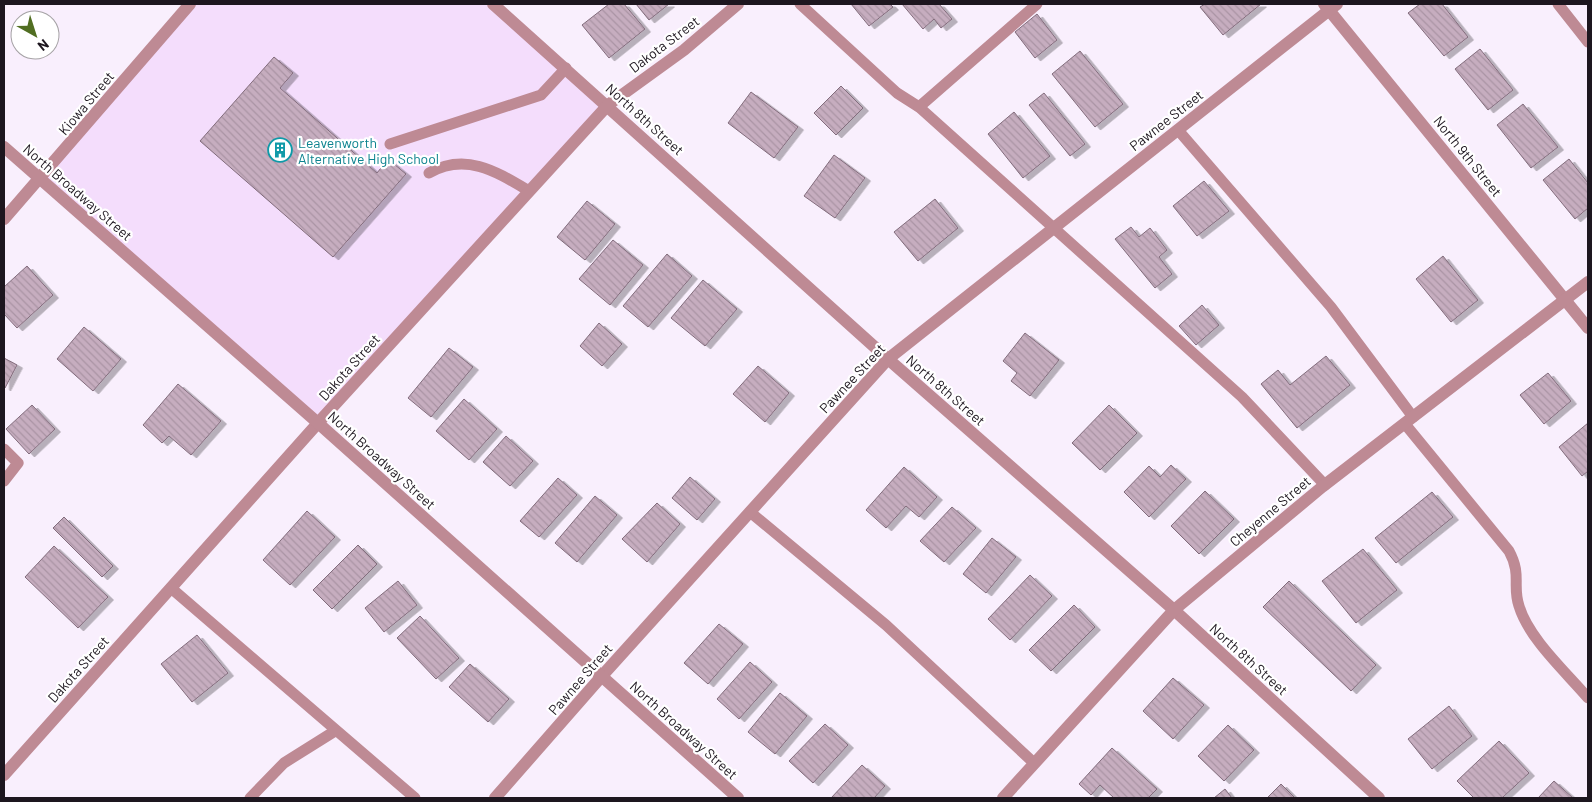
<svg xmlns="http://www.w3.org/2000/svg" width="1592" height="802" viewBox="0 0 1592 802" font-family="Barlow,sans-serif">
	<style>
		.built { fill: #f4ddfc }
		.building { fill: url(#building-back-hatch); stroke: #826c7c; filter: url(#shadow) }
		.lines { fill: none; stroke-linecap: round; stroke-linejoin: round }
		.service { stroke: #be8a94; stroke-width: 11 }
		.minor { stroke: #be8a94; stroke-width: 12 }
		.tertiary { stroke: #be8a94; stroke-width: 12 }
		.labels { text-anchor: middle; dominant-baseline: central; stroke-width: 4.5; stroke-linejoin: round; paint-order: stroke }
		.street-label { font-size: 14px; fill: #1d161f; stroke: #fff }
		.culture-label { font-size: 14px; fill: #0d838f; stroke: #fff; text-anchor: start }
	</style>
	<defs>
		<pattern id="building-back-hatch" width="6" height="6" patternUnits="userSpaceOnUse" patternTransform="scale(1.25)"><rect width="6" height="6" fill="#c6adbf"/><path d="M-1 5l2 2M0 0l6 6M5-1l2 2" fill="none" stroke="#aa94a4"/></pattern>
		<filter id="shadow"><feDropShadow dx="5.5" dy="3" stdDeviation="0" flood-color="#0004"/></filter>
	</defs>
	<rect width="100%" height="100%" fill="#f9effd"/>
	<!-- built -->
	<path class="built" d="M190 4H493L608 105 318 423 41 179Z"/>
	<!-- building -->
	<g class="building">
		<path d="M609 4H624L645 29 609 58 582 25Z"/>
		<path d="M636 4H669L649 20Z"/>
		<path d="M851 4H890L893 7 869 26Z"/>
		<path d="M902 4H939L952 19 941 28 934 19 923 29Z"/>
		<path d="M1205 4H1261L1223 35 1200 7Z"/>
		<path d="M1420 4H1442L1468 37 1444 56 1408 13Z"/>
		<path d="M1037 14 1057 40 1035 58 1015 32Z"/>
		<path d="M1480 49 1513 90 1488 110 1455 69Z"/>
		<path d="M1080 51 1123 104 1095 127 1052 74Z"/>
		<path d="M274 57 293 73 280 88 377 173 388 159 406 174 333 257 200 141Z"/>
		<path d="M841 86 863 108 836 135 814 113Z"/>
		<path d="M751 92 798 127 774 158 728 123Z"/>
		<path d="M1044 93 1085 144 1070 156 1029 105Z"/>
		<path d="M1523 104 1558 147 1531 168 1497 125Z"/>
		<path d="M1014 112 1050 156 1023 178 988 134Z"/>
		<path d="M834 155 865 178 835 218 804 196Z"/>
		<path d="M1569 159 1588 183V208L1575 219 1543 180Z"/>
		<path d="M1204 181 1229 211 1197 236 1173 206Z"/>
		<path d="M935 199 958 228 918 261 894 232Z"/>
		<path d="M587 201 615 224 585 260 557 237Z"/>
		<path d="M1131 227 1139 237 1150 228 1167 250 1159 257 1172 274 1155 288 1115 239Z"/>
		<path d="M613 240 643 265 610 305 579 279Z"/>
		<path d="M667 254 692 276 648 327 623 306Z"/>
		<path d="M1443 256 1478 300 1451 322 1416 279Z"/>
		<path d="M27 266 53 295 17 328 4 314V287Z"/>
		<path d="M703 280 737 309 705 346 671 318Z"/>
		<path d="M1202 305 1219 325 1196 345 1179 326Z"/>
		<path d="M599 323 622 344 602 366 580 346Z"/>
		<path d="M84 327 121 359 93 391 57 359Z"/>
		<path d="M1025 333 1059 360 1030 396 1011 381 1017 373 1003 361Z"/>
		<path d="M449 348 473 367 431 417 408 398Z"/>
		<path d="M1326 356 1350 385 1297 428 1261 384 1278 370 1290 385Z"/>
		<path d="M4 358 17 365 5 388 4 387Z"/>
		<path d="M758 366 789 393 765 422 733 394Z"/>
		<path d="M1548 373 1571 401 1544 424 1520 395Z"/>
		<path d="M178 384 221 421 191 455 169 436 162 443 143 425Z"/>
		<path d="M464 399 497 429 469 460 436 431Z"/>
		<path d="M32 405 55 429 29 454 6 429Z"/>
		<path d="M1109 405 1137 433 1100 470 1072 443Z"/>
		<path d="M1588 423V471L1582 476 1559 447Z"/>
		<path d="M506 436 533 461 510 486 483 462Z"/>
		<path d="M1171 465 1186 479 1149 517 1124 492 1149 466 1160 477Z"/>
		<path d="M904 467 937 497 919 517 906 506 886 528 866 510Z"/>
		<path d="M690 477 715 499 697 520 672 498Z"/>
		<path d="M558 478 577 495 539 537 520 521Z"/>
		<path d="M1205 491 1234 519 1199 554 1171 526Z"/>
		<path d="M1432 492 1453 517 1396 563 1375 538Z"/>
		<path d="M595 496 617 515 577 562 555 543Z"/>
		<path d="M657 503 680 524 647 562 622 539Z"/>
		<path d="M952 507 976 528 944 562 920 541Z"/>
		<path d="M307 511 335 537 290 585 263 560Z"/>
		<path d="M64 517 113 566 102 577 53 528Z"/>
		<path d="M992 538 1016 557 986 593 963 574Z"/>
		<path d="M358 545 377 564 332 609 313 590Z"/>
		<path d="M54 546 108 597 78 628 25 577Z"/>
		<path d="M1363 549 1397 590 1356 623 1322 581Z"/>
		<path d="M1030 575 1052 596 1010 640 988 619Z"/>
		<path d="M398 581 417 605 384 632 365 608Z"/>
		<path d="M1289 581 1376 665 1351 691 1263 607Z"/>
		<path d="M1074 605 1095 627 1051 671 1029 650Z"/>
		<path d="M420 616 459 658 436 679 397 638Z"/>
		<path d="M719 624 743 644 708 684 684 663Z"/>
		<path d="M197 635 228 673 192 702 161 664Z"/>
		<path d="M750 662 772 682 739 719 717 699Z"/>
		<path d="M470 664 509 699 488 722 449 687Z"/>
		<path d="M1173 678 1204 705 1173 739 1143 711Z"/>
		<path d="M780 693 807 716 775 754 748 732Z"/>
		<path d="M1449 706 1472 736 1432 769 1408 739Z"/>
		<path d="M825 724 848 745 813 783 789 761Z"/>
		<path d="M1228 725 1254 750 1224 781 1198 756Z"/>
		<path d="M1499 741 1529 773 1502 798H1474L1457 781Z"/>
		<path d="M1112 748 1157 789 1148 798H1114L1100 785 1091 795 1079 784Z"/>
		<path d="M862 765 885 786 874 798H831Z"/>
		<path d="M1554 781 1573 798H1538Z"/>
		<path d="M1281 784 1295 798H1267Z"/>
		<path d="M1225 789 1232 798H1214Z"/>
	</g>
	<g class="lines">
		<!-- service -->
		<g class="service">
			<path d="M800 4 897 93 919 107 1242 397 1325 485"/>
			<path d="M1558 4 1588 42"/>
			<path d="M919 107 1037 4"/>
			<path d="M1178 130 1331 307 1413 417"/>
			<path d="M390 144 541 95 566 68"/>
			<path d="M429 173C466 152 497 172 529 191"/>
			<path d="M1405 424 1509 551C1522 575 1512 585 1519 606 1529 639 1566 672 1588 698"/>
			<path d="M4 449 18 463 4 481"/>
			<path d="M750 512 886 625 1034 763"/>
			<path d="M171 588 415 798"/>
			<path d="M250 798 284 763 335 731"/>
		</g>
		<!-- minor -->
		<g class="minor">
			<path d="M493 4 888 359 1174 610 1379 798"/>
			<path d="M1324 4 1588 328"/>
			<path d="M4 219 190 4"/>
			<path d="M4 775 318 423 608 105 684 50 738 4"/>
			<path d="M495 798 601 677 888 359 1337 4"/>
			<path d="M1003 798 1174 610 1322 487 1588 282"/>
		</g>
		<!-- tertiary -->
		<path class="tertiary" d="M4 147 318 423 738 798"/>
	</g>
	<!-- icons -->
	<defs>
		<g id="building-ring" transform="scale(1.25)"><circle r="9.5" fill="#fff" stroke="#0f9aa8" stroke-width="1.5"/><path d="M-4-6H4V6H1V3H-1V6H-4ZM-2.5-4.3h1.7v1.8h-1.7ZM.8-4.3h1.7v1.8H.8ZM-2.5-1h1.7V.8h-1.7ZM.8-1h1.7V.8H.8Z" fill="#0f9aa8"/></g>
	</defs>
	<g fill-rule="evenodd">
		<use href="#building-ring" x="280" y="150"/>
	</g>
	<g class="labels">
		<!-- street labels -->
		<g class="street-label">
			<text transform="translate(664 44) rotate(-37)">Dakota Street</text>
			<text transform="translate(86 103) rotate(-50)">Kiowa Street</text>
			<text transform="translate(645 119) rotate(42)">North 8th Street</text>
			<text transform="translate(1166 120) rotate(-38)">Pawnee Street</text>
			<text transform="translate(1468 156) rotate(51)">North 9th Street</text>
			<text transform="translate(78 192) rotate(41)">North Broadway Street</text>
			<text transform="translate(349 367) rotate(-48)">Dakota Street</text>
			<text transform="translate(852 378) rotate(-47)">Pawnee Street</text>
			<text transform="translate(946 390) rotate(41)">North 8th Street</text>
			<text transform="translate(382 460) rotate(42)">North Broadway Street</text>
			<text transform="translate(1270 511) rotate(-40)">Cheyenne Street</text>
			<text transform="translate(1249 659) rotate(42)">North 8th Street</text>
			<text transform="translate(78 669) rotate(-48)">Dakota Street</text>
			<text transform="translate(580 679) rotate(-49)">Pawnee Street</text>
			<text transform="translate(684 730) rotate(42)">North Broadway Street</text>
		</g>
		<!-- culture labels -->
		<g class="culture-label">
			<text x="298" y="142">Leavenworth<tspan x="298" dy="16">Alternative High School</tspan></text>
		</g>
	</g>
	<!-- border -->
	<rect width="1592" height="802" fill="none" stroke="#1d161f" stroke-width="10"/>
	<!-- north arrow -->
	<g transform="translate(35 35) rotate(141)"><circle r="24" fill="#ffffff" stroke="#a5a2a5"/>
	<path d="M0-4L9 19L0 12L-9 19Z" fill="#516e22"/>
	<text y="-8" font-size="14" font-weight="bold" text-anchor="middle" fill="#1d161f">N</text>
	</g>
</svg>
